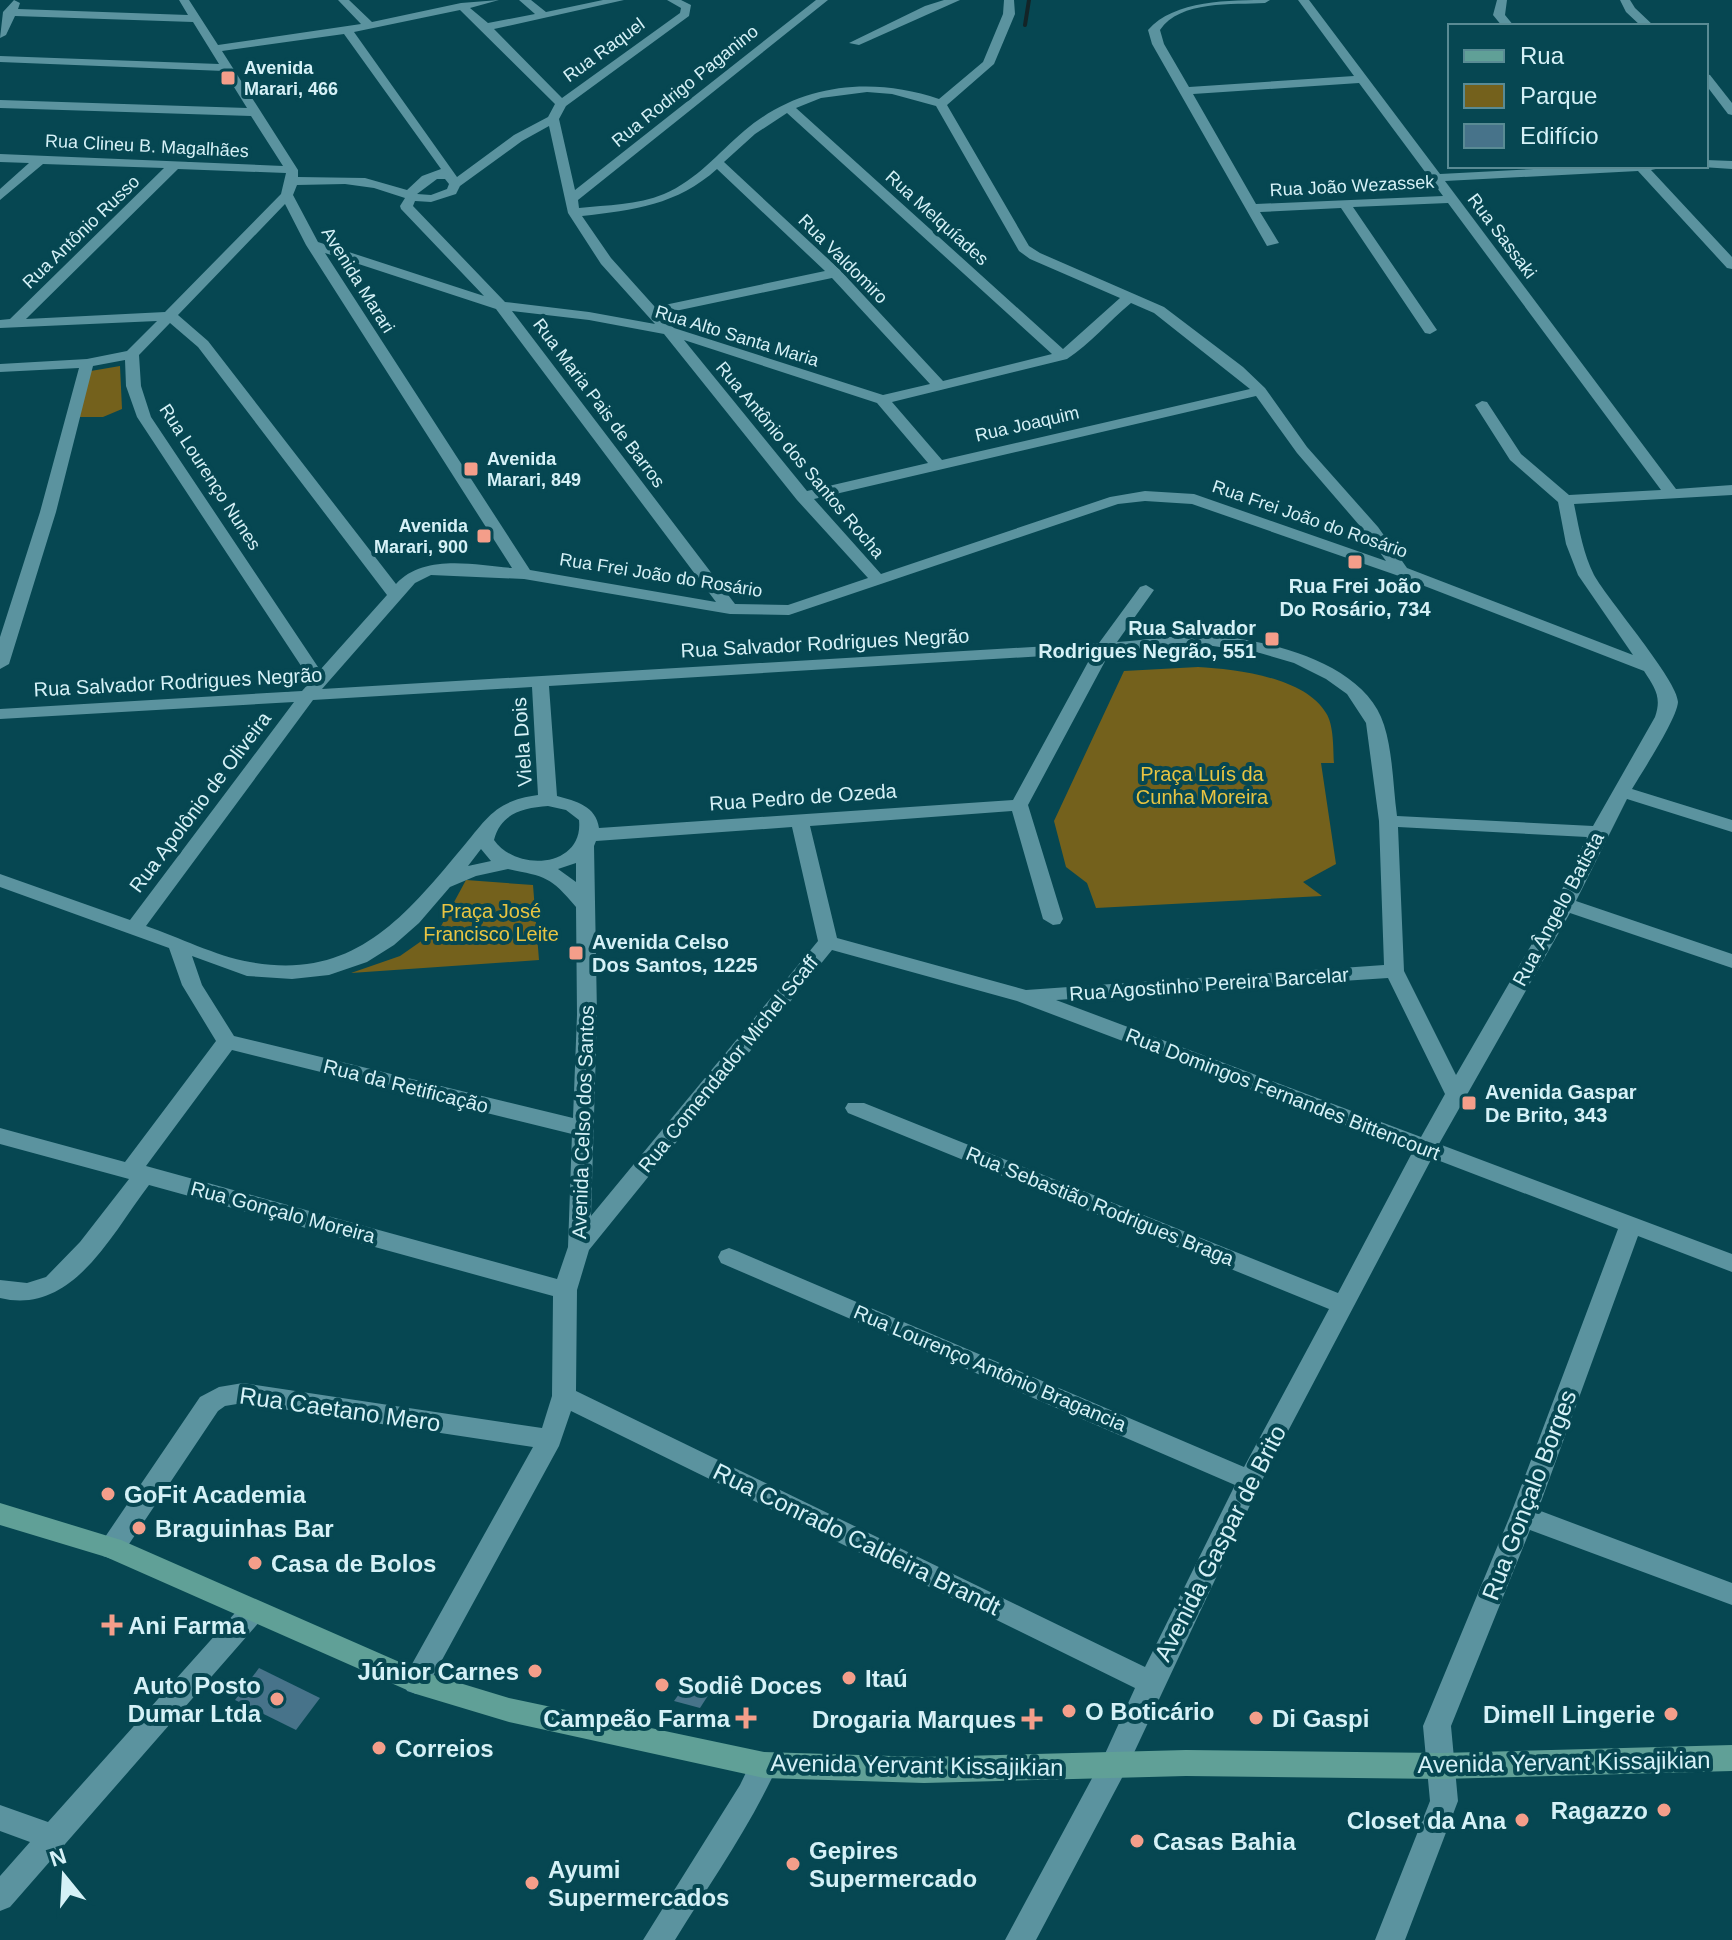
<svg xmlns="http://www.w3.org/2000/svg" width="1732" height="1940" viewBox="0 0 1732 1940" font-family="Helvetica,sans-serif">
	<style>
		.green { fill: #74611c }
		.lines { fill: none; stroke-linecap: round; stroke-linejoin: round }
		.stream { stroke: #132427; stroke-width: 4 }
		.building { fill: #47738a }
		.minor { fill: #5b939f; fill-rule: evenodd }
		.secondary { fill: #60a097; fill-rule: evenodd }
		.poi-dot { fill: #f49e8a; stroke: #064752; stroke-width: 3 }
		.labels { text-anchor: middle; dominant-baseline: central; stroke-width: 8; stroke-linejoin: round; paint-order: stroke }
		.far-street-label { font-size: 18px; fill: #d5f1f7; stroke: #064752 }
		.far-poi-label { font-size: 18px; font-weight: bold; fill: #d5f1f7; stroke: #064752; text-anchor: start }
		.poi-label { font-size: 20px; font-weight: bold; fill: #d5f1f7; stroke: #064752; text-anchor: start }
		.street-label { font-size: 20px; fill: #d5f1f7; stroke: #064752 }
		.park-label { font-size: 20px; fill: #e8c442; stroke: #064752 }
		.near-street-label { font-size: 24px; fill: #d5f1f7; stroke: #064752 }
		.near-poi-label { font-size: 24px; font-weight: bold; fill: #d5f1f7; stroke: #064752; text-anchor: start }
	</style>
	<rect width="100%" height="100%" fill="#064752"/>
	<!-- green -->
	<g class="green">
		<path d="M120 366 122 409 103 417H68L79 373Z"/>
		<path d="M1198 667C1235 669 1305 677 1326 713 1334 725 1333 748 1334 763H1321L1336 864 1303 882 1322 896 1096 908 1087 883 1066 867 1054 821 1124 671Z"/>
		<path d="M466 880 533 885 539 960 351 973 400 956 440 928Z"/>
	</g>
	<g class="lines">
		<!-- stream -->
		<path class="stream" d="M1025 25 1029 0"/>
	</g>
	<!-- building -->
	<g class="building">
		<path d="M259 1668 320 1698 296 1730 235 1700Z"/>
		<path d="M687 1683 709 1694 700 1708 674 1701Z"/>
	</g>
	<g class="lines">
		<!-- minor -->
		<g class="minor">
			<path d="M14 0 20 3 18 9 188 15 179 0H189L218 45 361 24 338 0H349L372 22 461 3 499 0 470 8 488 23 535 14 519 0H531L546 12 603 0H624L494 29 562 98 680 13 681 8 667 0H681L691 5 689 16 566 106 559 119 575 190 816 0H828L578 200 579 208C607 205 637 205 664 194 697 180 718 153 744 131 799 84 871 76 939 99L983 62 1003 14 1004 0H1014L1015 14 994 64 947 105 1029 246 1040 253 1164 307 1243 367 1265 388 1307 447 1378 527 1407 568 1633 655 1578 575 1566 544 1558 502 1510 460 1475 405 1482 401 1487 402 1521 454 1569 495 1661 490 1448 203 1353 207 1437 330 1430 334 1425 333 1341 208 1260 212 1279 243 1267 246 1152 44 1148 30C1174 0 1230 0 1270 0L1265 3C1233 5 1180 0 1160 30L1164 44 1189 87 1354 76 1298 0H1309L1440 174 1593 166H1670L1651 170 1732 257V269L1727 268 1638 171 1445 181 1676 489 1732 485V495L1574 504C1579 528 1583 553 1594 575 1608 600 1678 681 1678 702 1677 719 1642 772 1632 789L1732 820V832L1627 799 1576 901 1732 954V968L1570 913 1439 1144 1732 1254V1272L1638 1236 1538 1510 1732 1583V1605L1530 1530 1451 1726 1458 1801 1405 1940H1375L1430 1801 1423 1726 1510 1516 1618 1229 1432 1158 1259 1486 1124 1774 1036 1940H1005L1104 1756 1135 1688 571 1411 559 1446 425 1691 416 1694 407 1691 403 1682 407 1673 533 1447 243 1403 225 1406 218 1411 121 1556 112 1559 103 1556 99 1548 103 1540 200 1397 219 1387 243 1383 542 1428 552 1396 553 1296 149 1185C112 1233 73 1316 0 1298V1280L27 1283 46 1277 80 1242 129 1179 0 1144V1128L125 1162 216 1041 182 985 169 948 0 887V874L130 920 294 702 0 719V709L302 691 311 681 137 417 126 386 125 360 93 366 56 512 9 664 0 669V637L40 512 79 368 0 372V364L87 359 127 351 157 321 0 328V320L10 319 164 168 43 164 0 200V189L29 163 0 162V154L283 166 251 116 0 108V100L247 108 224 71 0 62V56L219 64 193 22 15 16 6 35 0 38 3 12ZM460 10 555 104 548 117 514 135 457 177 354 32ZM344 34 441 169 422 176 407 190 365 178 298 177V170L222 51ZM1359 83 1443 196 1256 204 1193 94ZM867 92 892 94 936 106 1019 251 1030 259 1120 298 1063 349 796 108 821 98ZM787 113 1052 354 943 381 840 270 724 162 755 134ZM549 126 568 213 601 264 655 324 589 312 505 302 413 206 415 201 431 202 456 194 460 186 522 141ZM178 169 286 173 281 194 165 312 26 319ZM717 169 825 271 655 307 611 258 582 216C634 210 677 205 717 169ZM437 179H445L449 184 447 189 431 195 417 194ZM345 184 374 188 405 198 400 206 401 209 484 296 318 242 293 195 297 185ZM285 204 306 245 512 568C475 565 424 553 396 584L208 341 178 315ZM325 253 496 309 716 602 530 570ZM832 278 930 384 883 395 674 328 661 314ZM1131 303 1154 313 1250 389 942 460 892 402 1067 359C1090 344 1109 321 1131 303ZM512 311 589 320 664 334 797 500 868 578 788 605 735 604ZM170 323 198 347 387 595 320 670 151 417 141 386 139 355ZM684 340 877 403 928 463 807 491ZM1256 396 1297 453 1366 533 1386 561 1194 494 1145 491 1110 497 881 574 814 499ZM1145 501 1192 504 1396 575 1644 671C1655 688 1662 697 1655 717L1593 826 1397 816C1393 787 1393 753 1384 725 1366 664 1270 640 1215 636 1183 634 1149 640 1117 642L1154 590 1146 585 1140 587 1099 643 322 689 415 583 431 575 524 579 730 614 789 615 1118 504ZM1213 646 1260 653 1294 663 1326 679 1347 694 1366 723 1379 821 1384 965 1026 990 837 938 810 826 1012 811 1043 919 1053 925 1060 924 1063 919 1028 805 1110 652ZM1093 653 1013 800 599 828C596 806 576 801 557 796L549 686ZM532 687 538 795C495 801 488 817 462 848 403 919 352 981 250 962 215 956 179 937 146 926L313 700ZM548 806 566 810 579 820C584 867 517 873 494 840 501 813 523 808 548 806ZM792 827 818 941 591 1216 597 1015 594 846 596 841ZM1398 827 1587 837 1555 904 1456 1075 1404 971ZM481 849 491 861 468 866ZM576 863V882L558 869ZM508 869C546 877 550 876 576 907L577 1015 573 1118 234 1036 202 985 192 956 247 976 292 979 329 975 367 962 394 945 419 923 450 887 476 876ZM832 950 1017 1001 1413 1151 1338 1293 864 1103H848L845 1108 848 1113 1329 1309 1244 1467 737 1251 729 1248 721 1251 718 1257 721 1263 1235 1485 1145 1667 576 1391 577 1290 589 1250ZM1388 978 1445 1094 1421 1137 1056 1000ZM232 1050 572 1134 568 1247 557 1279 146 1166Z"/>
			<path d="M944 0H960L859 45 849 43 925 6Z"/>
			<path d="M1497 0H1507L1505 15 1514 26H1502L1493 15Z"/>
			<path d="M1620 0H1630L1635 8 1654 26H1641L1626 12Z"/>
			<path d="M1706 74 1710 75 1732 103V115L1728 114 1706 85Z"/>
			<path d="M1706 160 1732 161V169L1702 167 1706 166Z"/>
			<path d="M252 1600 261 1604 265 1612 261 1620 10 1907 0 1911V1876L30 1842 0 1831V1805L48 1822 243 1604Z"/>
			<path d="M764 1752 774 1756 778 1765C750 1827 710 1883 675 1940H643L740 1785 754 1756Z"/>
		</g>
		<!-- secondary -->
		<path class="secondary" d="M0 1503 121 1540 420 1671 509 1698 764 1752 924 1757 1186 1750 1441 1753 1732 1745V1771L1441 1779 1186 1776 924 1783 764 1778 509 1722 416 1694 106 1557 0 1525Z"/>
	</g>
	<!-- markers -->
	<g class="poi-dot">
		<rect x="220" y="70" width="16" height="16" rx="4"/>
		<rect x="463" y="461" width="16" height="16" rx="4"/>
		<rect x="476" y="528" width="16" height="16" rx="4"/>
		<rect x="1347" y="554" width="16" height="16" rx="4"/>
		<rect x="1264" y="631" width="16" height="16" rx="4"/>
		<rect x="568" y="945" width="16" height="16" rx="4"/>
		<rect x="1461" y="1095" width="16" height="16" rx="4"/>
		<circle cx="108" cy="1494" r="8"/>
		<circle cx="139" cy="1528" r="8"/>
		<circle cx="255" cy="1563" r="8"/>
		<path d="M108 1613h8v8h8v8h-8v8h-8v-8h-8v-8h8z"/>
		<circle cx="535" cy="1671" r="8"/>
		<circle cx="849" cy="1678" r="8"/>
		<circle cx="662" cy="1685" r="8"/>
		<circle cx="277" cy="1699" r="8"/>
		<circle cx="1069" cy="1711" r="8"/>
		<circle cx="1671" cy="1714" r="8"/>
		<path d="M742 1706h8v8h8v8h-8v8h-8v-8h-8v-8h8z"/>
		<circle cx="1256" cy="1718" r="8"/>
		<path d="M1028 1707h8v8h8v8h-8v8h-8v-8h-8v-8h8z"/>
		<circle cx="379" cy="1748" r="8"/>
		<circle cx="1664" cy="1810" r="8"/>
		<circle cx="1522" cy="1820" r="8"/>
		<circle cx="1137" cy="1841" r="8"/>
		<circle cx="793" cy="1864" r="8"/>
		<circle cx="532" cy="1883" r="8"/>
	</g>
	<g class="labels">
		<!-- far-street labels -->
		<g class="far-street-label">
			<text transform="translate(604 50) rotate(-36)">Rua Raquel</text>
			<text transform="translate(685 86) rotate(-39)">Rua Rodrigo Paganino</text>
			<text transform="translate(147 146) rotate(3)">Rua Clineu B. Magalhães</text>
			<text transform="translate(1352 186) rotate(-3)">Rua João Wezassek</text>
			<text transform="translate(937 218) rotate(42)">Rua Melquíades</text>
			<text transform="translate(81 232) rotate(-44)">Rua Antônio Russo</text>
			<text transform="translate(1502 236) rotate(53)">Rua Sassaki</text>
			<text transform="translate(843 259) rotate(45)">Rua Valdomiro</text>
			<text transform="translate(358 280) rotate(58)">Avenida Marari</text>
			<text transform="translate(737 336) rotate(17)">Rua Alto Santa Maria</text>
			<text transform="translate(599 403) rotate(53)">Rua Maria Pais de Barros</text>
			<text transform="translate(1027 424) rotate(-13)">Rua Joaquim</text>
			<text transform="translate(800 460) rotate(50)">Rua Antônio dos Santos Rocha</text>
			<text transform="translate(210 477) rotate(57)">Rua Lourenço Nunes</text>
			<text transform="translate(1310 519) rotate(19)">Rua Frei João do Rosário</text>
			<text transform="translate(661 575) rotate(9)">Rua Frei João do Rosário</text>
		</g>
		<!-- far-poi labels -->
		<g class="far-poi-label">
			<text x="244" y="68">Avenida<tspan x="244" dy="21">Marari, 466</tspan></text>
			<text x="487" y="459">Avenida<tspan x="487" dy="21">Marari, 849</tspan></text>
			<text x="468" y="526" text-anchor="end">Avenida<tspan x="468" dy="21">Marari, 900</tspan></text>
		</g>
		<!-- poi labels -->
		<g class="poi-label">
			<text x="1355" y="586" text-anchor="middle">Rua Frei João<tspan x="1355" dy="23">Do Rosário, 734</tspan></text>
			<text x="1256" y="628" text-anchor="end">Rua Salvador<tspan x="1256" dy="23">Rodrigues Negrão, 551</tspan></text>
			<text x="592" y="942">Avenida Celso<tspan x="592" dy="23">Dos Santos, 1225</tspan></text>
			<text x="1485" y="1092">Avenida Gaspar<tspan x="1485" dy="23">De Brito, 343</tspan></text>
		</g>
		<!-- street labels -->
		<g class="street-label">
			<text transform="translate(825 643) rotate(-3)">Rua Salvador Rodrigues Negrão</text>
			<text transform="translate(178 682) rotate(-3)">Rua Salvador Rodrigues Negrão</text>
			<text transform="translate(522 742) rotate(-94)">Viela Dois</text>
			<text transform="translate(803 797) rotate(-4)">Rua Pedro de Ozeda</text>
			<text transform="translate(200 802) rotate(-53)">Rua Apolônio de Oliveira</text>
			<text transform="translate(1558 909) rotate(-62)">Rua Ângelo Batista</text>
			<text transform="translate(1209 984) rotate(-4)">Rua Agostinho Pereira Barcelar</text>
			<text transform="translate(728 1064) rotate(-51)">Rua Comendador Michel Scaff</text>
			<text transform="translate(406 1086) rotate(14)">Rua da Retificação</text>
			<text transform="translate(1283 1094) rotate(21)">Rua Domingos Fernandes Bittencourt</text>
			<text transform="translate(583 1122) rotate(-88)">Avenida Celso dos Santos</text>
			<text transform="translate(1100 1206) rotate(22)">Rua Sebastião Rodrigues Braga</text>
			<text transform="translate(283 1212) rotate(15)">Rua Gonçalo Moreira</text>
			<text transform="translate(990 1368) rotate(23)">Rua Lourenço Antônio Bragancia</text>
		</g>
		<!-- park labels -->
		<g class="park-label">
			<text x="1202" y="774">Praça Luís da<tspan x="1202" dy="23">Cunha Moreira</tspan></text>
			<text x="491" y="911">Praça José<tspan x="491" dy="23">Francisco Leite</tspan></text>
		</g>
		<!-- near-street labels -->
		<g class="near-street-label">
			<text transform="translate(340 1409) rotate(8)">Rua Caetano Mero</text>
			<text transform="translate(1529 1495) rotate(-69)">Rua Gonçalo Borges</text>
			<text transform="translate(857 1539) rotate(26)">Rua Conrado Caldeira Brandt</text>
			<text transform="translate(1220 1543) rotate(-63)">Avenida Gaspar de Brito</text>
			<text transform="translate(1564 1762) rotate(-1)">Avenida Yervant Kissajikian</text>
			<text transform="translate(917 1765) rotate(1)">Avenida Yervant Kissajikian</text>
		</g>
		<!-- near-poi labels -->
		<g class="near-poi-label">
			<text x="124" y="1494">GoFit Academia</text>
			<text x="155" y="1528">Braguinhas Bar</text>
			<text x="271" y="1563">Casa de Bolos</text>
			<text x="128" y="1625">Ani Farma</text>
			<text x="519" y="1671" text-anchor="end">Júnior Carnes</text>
			<text x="865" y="1678">Itaú</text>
			<text x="261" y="1685" text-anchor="end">Auto Posto<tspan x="261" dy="28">Dumar Ltda</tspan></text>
			<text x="678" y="1685">Sodiê Doces</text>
			<text x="1085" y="1711">O Boticário</text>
			<text x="1655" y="1714" text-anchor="end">Dimell Lingerie</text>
			<text x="730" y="1718" text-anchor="end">Campeão Farma</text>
			<text x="1272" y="1718">Di Gaspi</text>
			<text x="1016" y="1719" text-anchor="end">Drogaria Marques</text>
			<text x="395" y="1748">Correios</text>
			<text x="1648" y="1810" text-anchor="end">Ragazzo</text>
			<text x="1506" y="1820" text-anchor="end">Closet da Ana</text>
			<text x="1153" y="1841">Casas Bahia</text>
			<text x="809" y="1850">Gepires<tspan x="809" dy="28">Supermercado</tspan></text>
			<text x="548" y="1869">Ayumi<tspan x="548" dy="28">Supermercados</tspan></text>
		</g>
	</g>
	<!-- legend -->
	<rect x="1448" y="24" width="260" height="144" fill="#064752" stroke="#598b94" stroke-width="2"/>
	<rect x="1464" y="50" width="40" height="12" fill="#60a097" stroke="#598b94" stroke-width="2"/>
	<text x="1520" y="64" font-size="24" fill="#d5f1f7">Rua</text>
	<rect x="1464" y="84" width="40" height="24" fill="#74611c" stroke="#598b94" stroke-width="2"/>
	<text x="1520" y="104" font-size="24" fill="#d5f1f7">Parque</text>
	<rect x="1464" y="124" width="40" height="24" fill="#47738a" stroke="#598b94" stroke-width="2"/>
	<text x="1520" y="144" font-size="24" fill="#d5f1f7">Edifício</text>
	<!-- north arrow -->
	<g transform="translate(64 1876) rotate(342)" stroke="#064752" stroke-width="6" paint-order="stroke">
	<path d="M0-6L14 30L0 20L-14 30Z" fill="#d5f1f7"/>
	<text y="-12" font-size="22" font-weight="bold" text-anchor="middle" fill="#d5f1f7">N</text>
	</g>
</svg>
